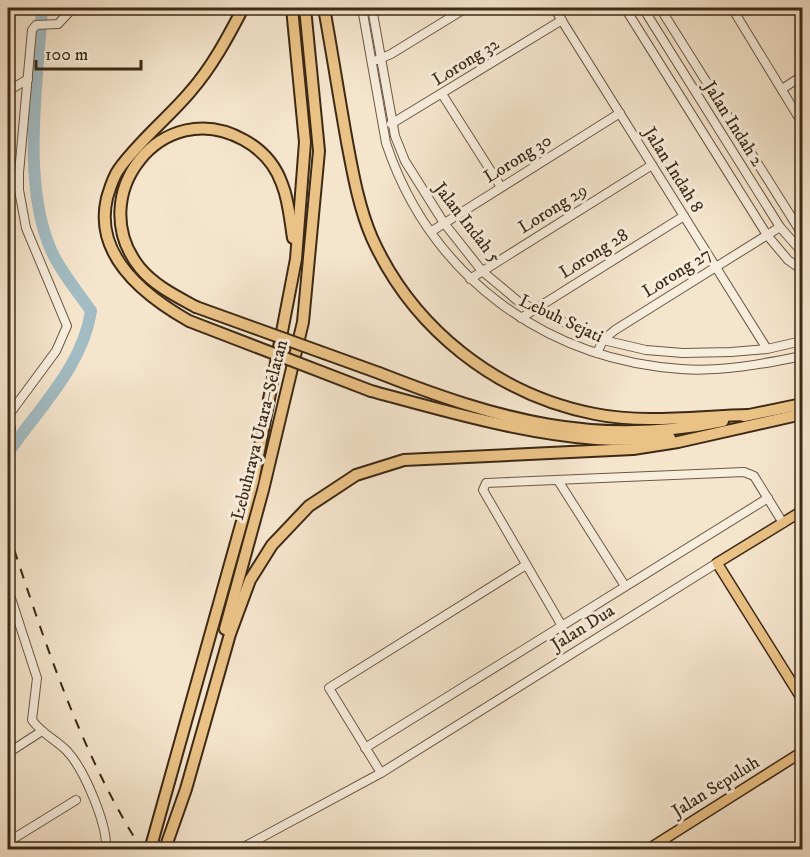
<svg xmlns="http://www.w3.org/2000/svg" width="810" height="857" viewBox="0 0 810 857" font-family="'IM FELL DW Pica',serif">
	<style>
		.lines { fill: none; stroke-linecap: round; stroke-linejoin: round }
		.river { stroke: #a2bcc3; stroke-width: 12 }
		.minor-casing { stroke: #6b5944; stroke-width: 10 }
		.major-casing { stroke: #3d2a16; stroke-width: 12 }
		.highway-casing { stroke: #3d2a16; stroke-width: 14 }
		.minor { stroke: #f8eede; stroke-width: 8 }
		.major { stroke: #eac286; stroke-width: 9 }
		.highway { stroke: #eac286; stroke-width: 10 }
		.rail { stroke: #3d2a16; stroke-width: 2; stroke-dasharray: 10 10; stroke-linecap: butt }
		.highway-bridge-casing { stroke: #3d2a16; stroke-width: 14; stroke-linecap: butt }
		.highway-bridge { stroke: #eac286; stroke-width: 10 }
		.labels { text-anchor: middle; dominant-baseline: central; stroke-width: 6; stroke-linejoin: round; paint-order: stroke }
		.street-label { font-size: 18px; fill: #3d2a16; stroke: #f8eede }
	</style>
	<rect width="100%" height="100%" fill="#f5e5cd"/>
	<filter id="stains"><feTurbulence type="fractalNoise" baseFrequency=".00333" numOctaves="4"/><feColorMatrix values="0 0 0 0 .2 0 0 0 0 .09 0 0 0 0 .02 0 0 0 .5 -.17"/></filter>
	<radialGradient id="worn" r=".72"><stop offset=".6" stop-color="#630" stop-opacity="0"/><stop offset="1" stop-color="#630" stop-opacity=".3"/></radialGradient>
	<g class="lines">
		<!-- river -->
		<path class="river" d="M8 453C38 409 83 366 91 311 78 292 60 271 51 250 21 182 38 80 42 8"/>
		<!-- minor casing -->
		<g class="minor-casing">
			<g id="minor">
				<path d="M362 8 386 143C430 275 543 359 681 369 721 372 763 364 802 356"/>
				<path d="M372 8 395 136 405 161 444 223 482 271 506 291 519 302 603 340 646 350 683 353 731 352 767 349 802 341"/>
				<path d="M554 8 767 349"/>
				<path d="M625 8 767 235 788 260 802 270"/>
				<path d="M643 8 780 227 802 252"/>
				<path d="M660 8 802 234"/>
				<path d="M732 8 802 123"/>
				<path d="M377 60 391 54 466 8"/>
				<path d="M782 89 802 76"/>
				<path d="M8 91 28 79"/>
				<path d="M442 94 501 187"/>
				<path d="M391 124 562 20"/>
				<path d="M432 231 620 113"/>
				<path d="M470 279 652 165"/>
				<path d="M521 318 684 216"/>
				<path d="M597 353 603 340 615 330 780 227"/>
				<path d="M8 415 11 429 8 439"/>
				<path d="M8 416 56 351 67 326 26 228 19 190V173L32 30 36 25 58 24 73 8"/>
				<path d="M559 482 625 586"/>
				<path d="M8 589 37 678 32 720C41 733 56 740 67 751 84 769 108 825 106 850"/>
				<path d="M562 626 483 490 486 483 744 472 754 476 783 523"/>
				<path d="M365 748 768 498"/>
				<path d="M8 753 42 731"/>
				<path d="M381 773 329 688 526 565"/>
				<path d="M8 842 76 800"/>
				<path d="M238 850 381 773 717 563"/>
			</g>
		</g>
		<!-- major casing -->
		<g class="major-casing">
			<g id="major">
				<path d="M802 511 717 563 802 699"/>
				<path d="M647 850 802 752"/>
			</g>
		</g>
		<!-- highway casing -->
		<g class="highway-casing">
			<g id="highway">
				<path d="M324 8C332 52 339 97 347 142 353 174 359 208 372 238 413 329 497 395 595 414 644 424 699 416 749 415"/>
				<path d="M196 307C176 296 155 286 140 268 82 196 163 94 244 140 262 150 275 164 282 184 289 201 290 220 293 238"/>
				<path d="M189 321C145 296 93 256 107 198 110 188 113 177 119 169 139 141 168 118 190 92 212 67 228 37 243 8"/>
				<path d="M379 373C496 419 596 448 723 421"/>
				<path d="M371 391C445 411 520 433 596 439 621 441 646 439 670 438"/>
				<path d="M744 416 802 404"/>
				<path d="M225 629 263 490 303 322 319 151 305 8"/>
				<path d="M167 843 186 789 230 634 250 580 272 545 309 506 356 475 404 460 633 449 678 442 802 414"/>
				<path d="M150 850 253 482 296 259 305 142 292 8"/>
			</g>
		</g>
		<!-- minor -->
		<use href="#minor" class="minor"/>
		<!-- major -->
		<use href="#major" class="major"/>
		<!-- highway -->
		<use href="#highway" class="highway"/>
		<!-- rail -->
		<path class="rail" d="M8 531C44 640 80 752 142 850"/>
		<!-- highway-bridge casing -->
		<g class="highway-bridge-casing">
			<g id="highway-bridge">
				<path d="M196 307 379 373"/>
				<path d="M189 321 371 391"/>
			</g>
		</g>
		<!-- highway-bridge -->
		<use href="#highway-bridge" class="highway-bridge"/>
	</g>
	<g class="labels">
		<!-- street labels -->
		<g class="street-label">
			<text transform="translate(466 62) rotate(-32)">Lorong 32</text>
			<text transform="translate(733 124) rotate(58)">Jalan Indah 2</text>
			<text transform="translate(518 159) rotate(-32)">Lorong 30</text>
			<text transform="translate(673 170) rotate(58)">Jalan Indah 8</text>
			<text transform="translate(553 209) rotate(-32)">Lorong 29</text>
			<text transform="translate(467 223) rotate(52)">Jalan Indah 5</text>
			<text transform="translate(594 254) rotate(-32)">Lorong 28</text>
			<text transform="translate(677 273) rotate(-32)">Lorong 27</text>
			<text transform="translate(561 319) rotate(25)">Lebuh Sejati</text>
			<text transform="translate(260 430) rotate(-76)">Lebuhraya Utara–Selatan</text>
			<text transform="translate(583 628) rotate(-32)">Jalan Dua</text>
			<text transform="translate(716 787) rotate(-32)">Jalan Sepuluh</text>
		</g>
	</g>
	<!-- margin -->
	<rect width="810" height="857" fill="none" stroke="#f5e5cd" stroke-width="30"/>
	<rect x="9" y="9" width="792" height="839" fill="none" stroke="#3d2a16" stroke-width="3"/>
	<rect x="15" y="15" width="780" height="827" fill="none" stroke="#3d2a16" stroke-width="1.5"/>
	<!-- scale -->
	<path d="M36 60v9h105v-9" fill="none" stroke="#3d2a16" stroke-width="3"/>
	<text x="45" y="60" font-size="18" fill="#3d2a16" stroke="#f8eede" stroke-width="4.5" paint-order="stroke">100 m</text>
	<rect width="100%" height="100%" filter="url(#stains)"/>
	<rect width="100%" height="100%" fill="url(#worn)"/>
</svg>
